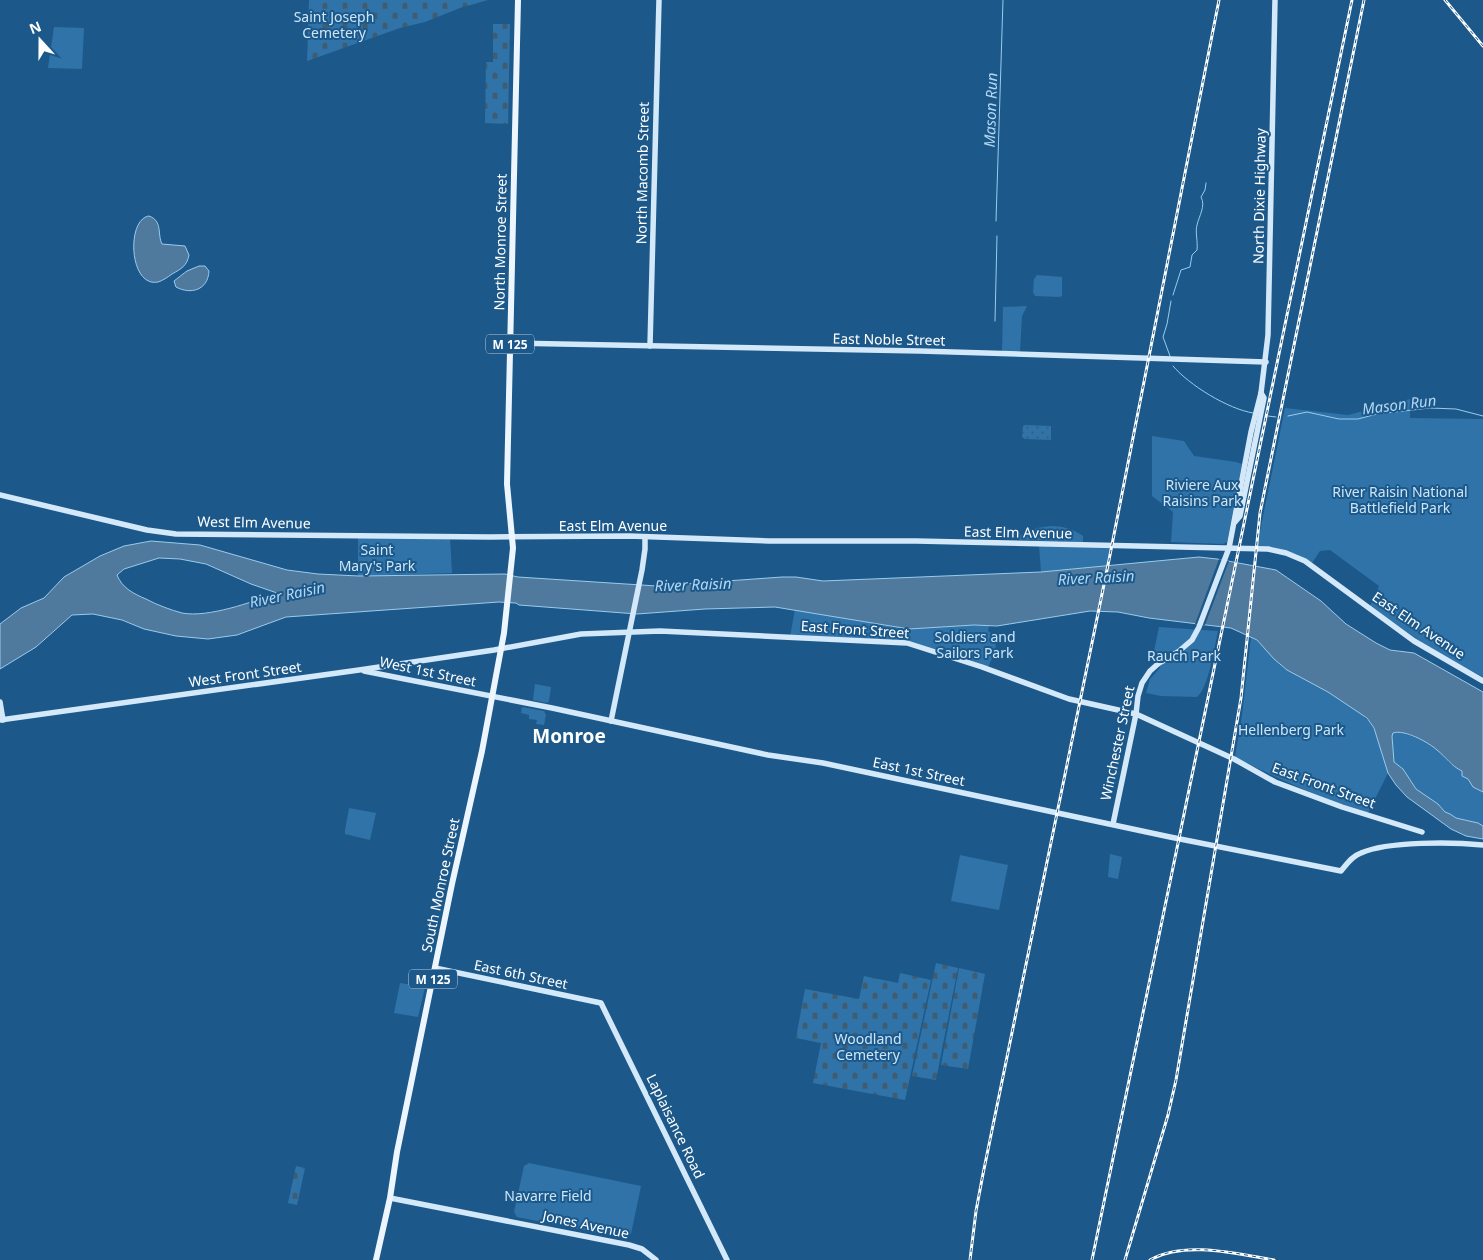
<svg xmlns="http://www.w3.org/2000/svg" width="1483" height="1260" viewBox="0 0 1483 1260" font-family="'Noto Sans',sans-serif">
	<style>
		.green { fill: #2f73a8 }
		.cemetery { fill: url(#cemetery-stones) }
		.garden { fill: url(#garden-dots) }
		.water { fill: #4f7a9e; stroke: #9acbee; fill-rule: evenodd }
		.pier { fill: #1c598a }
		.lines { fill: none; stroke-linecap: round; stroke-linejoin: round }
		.stream { stroke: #9acbee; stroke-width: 1 }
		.secondary { stroke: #d3e8f9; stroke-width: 5.5 }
		.primary { stroke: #edf6ff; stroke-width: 6 }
		.rail-casing { stroke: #fff; stroke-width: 3 }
		.rail { stroke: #1c598a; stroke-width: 1; stroke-dasharray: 4; stroke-linecap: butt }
		.labels { text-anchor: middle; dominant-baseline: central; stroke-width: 4; stroke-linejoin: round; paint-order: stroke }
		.shield { fill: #1c598a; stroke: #bbcddc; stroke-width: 1 }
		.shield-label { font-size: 12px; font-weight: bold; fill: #fff }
		.park-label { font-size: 14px; fill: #cce6f9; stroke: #1c598a }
		.street-label { font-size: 14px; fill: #fff; stroke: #1c598a }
		.water-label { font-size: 15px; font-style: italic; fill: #b3d8f4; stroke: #1c598a }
		.district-label { font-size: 19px; font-weight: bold; fill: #fff; stroke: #1c598a }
	</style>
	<defs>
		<pattern id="cemetery-stones" width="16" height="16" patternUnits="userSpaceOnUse" patternTransform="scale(1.25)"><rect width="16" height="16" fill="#2f73a8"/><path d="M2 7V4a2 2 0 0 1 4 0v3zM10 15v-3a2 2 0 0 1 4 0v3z" fill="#405c71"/></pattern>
		<pattern id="garden-dots" width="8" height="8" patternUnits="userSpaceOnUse" patternTransform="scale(1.25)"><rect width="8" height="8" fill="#2f73a8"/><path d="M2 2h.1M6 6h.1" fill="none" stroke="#405c71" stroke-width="1.8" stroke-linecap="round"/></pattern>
	</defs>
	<rect width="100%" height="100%" fill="#1c598a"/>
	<!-- green -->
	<g class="green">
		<path d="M54 27 84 28 82 69 48 68Z"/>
		<path d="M1037 275 1062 277V296L1059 297 1035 296 1033 292 1034 279Z"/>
		<path d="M1027 306 1022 316 1020 352 1002 353 1003 307Z"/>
		<path d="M1410 399V418L1483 419V677L1428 647 1370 606 1379 586 1330 550 1320 551 1312 563C1295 551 1277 547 1257 546L1285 408 1348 415Z"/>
		<path d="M1152 436 1184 441 1194 456 1236 462 1242 464 1227 542 1223 544 1171 542 1173 512 1152 496Z"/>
		<path d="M1050 526C1063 526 1073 529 1083 536V542L1019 540 1020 535 1037 528Z"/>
		<path d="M358 536H450L452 573 358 576Z"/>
		<path d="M1039 545 1111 546 1107 566 1041 572Z"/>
		<path d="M795 609 899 628 974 625 989 626 988 631C1003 640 993 655 988 668L907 643 790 637Z"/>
		<path d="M1159 627 1218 631C1214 648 1209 687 1197 697L1161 696 1146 693 1150 679 1160 668 1157 661 1153 656Z"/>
		<path d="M1251 637C1265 644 1273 661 1287 670 1292 673 1299 675 1304 678 1322 688 1362 709 1372 726 1381 739 1384 758 1388 773L1368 813C1321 798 1278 779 1235 757L1242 715Z"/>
		<path d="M535 684 551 687 549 701 547 703 533 700Z"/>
		<path d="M522 707 544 711 546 715 544 725 536 724 537 720 529 719V715L521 713Z"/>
		<path d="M1398 731 1420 739 1438 750 1450 764 1462 771 1473 787 1483 792V826L1478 823 1456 818 1450 814 1445 812 1438 804 1416 789 1403 769 1394 762 1392 736 1393 733Z"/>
		<path d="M349 808 376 813 370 840 345 834V830Z"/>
		<path d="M1110 854 1122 857 1118 879 1108 877Z"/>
		<path d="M960 855 1008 865 999 910 951 901Z"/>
		<path d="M400 983 425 987 418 1017 394 1013Z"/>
		<path d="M529 1163 641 1186 631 1234 625 1238 517 1217 514 1212 524 1166Z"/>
	</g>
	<!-- cemetery -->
	<g class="cemetery">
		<path d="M309 0H488L460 8 425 22 400 28 307 61Z"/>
		<path d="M493 24H510L508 124 485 123 486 62H493Z"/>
		<path d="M936 963 958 968 936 1080 912 1076Z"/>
		<path d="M959 968 985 974 968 1069 941 1065Z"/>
		<path d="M900 973 931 980 905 1100 813 1083 821 1043 796 1038 805 989 859 999 864 976 898 983Z"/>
		<path d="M296 1166 305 1168 297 1205 288 1203Z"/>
	</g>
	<!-- garden -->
	<path class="garden" d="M1025 425 1051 426V440L1025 439 1022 437 1023 426Z"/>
	<!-- water -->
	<g class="water">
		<path d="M149 216C163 221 157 234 162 244L185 246 189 255C187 266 181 269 172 274 168 277 162 281 158 282 129 288 126 219 149 216Z"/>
		<path d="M199 266H205L209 271C208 290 191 295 176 287L174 281C178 278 184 273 187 271 191 269 195 268 199 266Z"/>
		<path d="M151 541 200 545 287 570 318 574 359 576 505 574 518 577 657 586 782 577H796L823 581 1041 572 1199 557 1217 559 1276 570 1321 601 1346 624 1376 643 1390 650 1414 653 1483 692V792L1473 787 1468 779 1462 776V771C1451 766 1446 757 1437 750 1428 742 1404 729 1393 733L1392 736 1394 762 1403 769 1416 789 1438 804 1445 812 1450 814 1456 818 1478 823 1483 826V839L1466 836 1451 829 1407 797 1396 785 1388 773 1374 728 1367 718 1328 692 1287 670 1274 659 1257 640 1231 628 1149 618 1118 612 1090 611 997 626 974 625 909 629 775 607 705 609 637 614 519 605 516 603 499 602 286 617 237 635 208 639 176 636 144 629 122 620 93 614 72 615 36 647 0 669V624L21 608 44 598 64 577 100 556 124 546ZM159 558 180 559 206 564 251 584 277 593C252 602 208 618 182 613 171 610 157 605 146 599 134 594 122 588 117 575L124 569Z"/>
	</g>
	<!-- pier -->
	<path class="pier" d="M1219 559 1229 561 1205 625 1195 624Z"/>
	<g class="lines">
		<!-- stream -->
		<g class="stream">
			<path d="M996 221 1003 0"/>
			<path d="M1173 295 1181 270 1190 267 1192 255 1197 250C1198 242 1195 232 1197 225 1199 216 1206 206 1201 197L1205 190 1206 183"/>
			<path d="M995 321 997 236"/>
			<path d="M1170 356 1163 337 1167 324 1171 301"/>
			<path d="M1173 366C1189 385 1228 409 1253 413"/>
			<path d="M1268 416 1276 417"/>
			<path d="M1288 416 1307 412 1339 419H1358L1377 414 1430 408 1456 409 1483 416"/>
		</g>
		<!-- secondary -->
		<g class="secondary">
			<path d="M510 343 920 351 1266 362"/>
			<path d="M650 346 659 0"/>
			<path d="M0 495 147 530 176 534 490 537 629 536 769 541H916L1268 549 1286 553 1305 561 1414 641 1483 681"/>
			<path d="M1235 522 1240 516 1264 398 1261 393"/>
			<path d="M364 671 552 708 768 755 823 763 1170 837 1341 871C1347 864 1352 856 1361 853 1388 841 1453 842 1483 845"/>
			<path d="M0 702 3 720"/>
			<path d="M0 720 359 670 494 650 581 634 660 631 907 643 982 667 1069 699 1136 714 1234 759 1275 782 1342 807 1422 832"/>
			<path d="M611 721 642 570 645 549V537"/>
			<path d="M1113 824 1136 714 1138 696 1142 683 1150 671 1159 663 1178 652 1192 640 1199 627 1229 548 1251 432 1261 393 1268 335 1275 0"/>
			<path d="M435 968 601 1003 727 1260"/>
			<path d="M390 1198 629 1245 642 1249 656 1260"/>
		</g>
		<!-- primary -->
		<path class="primary" d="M376 1260 390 1198 397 1152 452 884 482 751 504 633 513 548 507 484 518 0"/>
		<!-- rail casing -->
		<g class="rail-casing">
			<g id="rail">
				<path d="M1445 0 1483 46"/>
				<path d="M970 1260 976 1211 983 1174 1109 560 1219 0"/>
				<path d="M1092 1260 1352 0"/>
				<path d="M1125 1260 1168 1115 1176 1080 1241 698 1260 513 1364 0"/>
				<path d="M1150 1260C1184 1240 1238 1254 1274 1260"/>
			</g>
		</g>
		<!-- rail -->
		<use href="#rail" class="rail"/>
	</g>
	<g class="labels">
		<!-- shield labels -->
		<g class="shield">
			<rect x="486" y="334.5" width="48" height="19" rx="4"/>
			<rect x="409" y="969.5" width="48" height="19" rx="4"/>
		</g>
		<g class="shield-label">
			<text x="510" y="344">M 125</text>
			<text x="433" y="979">M 125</text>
		</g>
		<!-- park labels -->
		<g class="park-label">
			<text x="334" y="16">Saint Joseph<tspan x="334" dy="16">Cemetery</tspan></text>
			<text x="1202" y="484">Riviere Aux<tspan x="1202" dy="16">Raisins Park</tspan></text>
			<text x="1400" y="491">River Raisin National<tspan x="1400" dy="16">Battlefield Park</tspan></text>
			<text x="377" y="549">Saint<tspan x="377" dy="16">Mary's Park</tspan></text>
			<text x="975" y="636">Soldiers and<tspan x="975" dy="16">Sailors Park</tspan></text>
			<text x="1184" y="655">Rauch Park</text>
			<text x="1291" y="729">Hellenberg Park</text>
			<text x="868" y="1038">Woodland<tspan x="868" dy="16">Cemetery</tspan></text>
			<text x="548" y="1195">Navarre Field</text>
		</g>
		<!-- street labels -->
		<g class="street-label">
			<text transform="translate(642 173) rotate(-89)">North Macomb Street</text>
			<text transform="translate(1259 196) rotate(-89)">North Dixie Highway</text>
			<text transform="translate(500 242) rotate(-89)">North Monroe Street</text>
			<text transform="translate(889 339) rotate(1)">East Noble Street</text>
			<text transform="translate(254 522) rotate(1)">West Elm Avenue</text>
			<text x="613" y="525">East Elm Avenue</text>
			<text transform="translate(1018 532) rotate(1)">East Elm Avenue</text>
			<text transform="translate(1419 625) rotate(34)">East Elm Avenue</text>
			<text transform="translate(855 629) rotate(4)">East Front Street</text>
			<text transform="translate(428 671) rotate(12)">West 1st Street</text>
			<text transform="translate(245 674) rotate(-8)">West Front Street</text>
			<text transform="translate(1117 743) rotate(-78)">Winchester Street</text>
			<text transform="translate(919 771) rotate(12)">East 1st Street</text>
			<text transform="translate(1324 785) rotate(20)">East Front Street</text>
			<text transform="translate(440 885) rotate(-78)">South Monroe Street</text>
			<text transform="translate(521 974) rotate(12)">East 6th Street</text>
			<text transform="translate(676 1126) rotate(64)">Laplaisance Road</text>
			<text transform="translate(586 1224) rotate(12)">Jones Avenue</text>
		</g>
		<!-- water labels -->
		<g class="water-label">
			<text transform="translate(990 110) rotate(-88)">Mason Run</text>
			<text transform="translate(1399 404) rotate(-7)">Mason Run</text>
			<text transform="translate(1096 577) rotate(-3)">River Raisin</text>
			<text transform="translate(693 584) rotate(-2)">River Raisin</text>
			<text transform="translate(287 594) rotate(-12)">River Raisin</text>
		</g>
		<!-- district labels -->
		<g class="district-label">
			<text x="569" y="736">Monroe</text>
		</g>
	</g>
	<!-- north arrow -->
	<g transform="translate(40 40) rotate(339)" stroke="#1c598a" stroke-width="4" paint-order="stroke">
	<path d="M0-4L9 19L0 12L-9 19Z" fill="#ffffff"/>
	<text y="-8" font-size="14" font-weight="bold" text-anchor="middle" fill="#ffffff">N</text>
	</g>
</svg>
